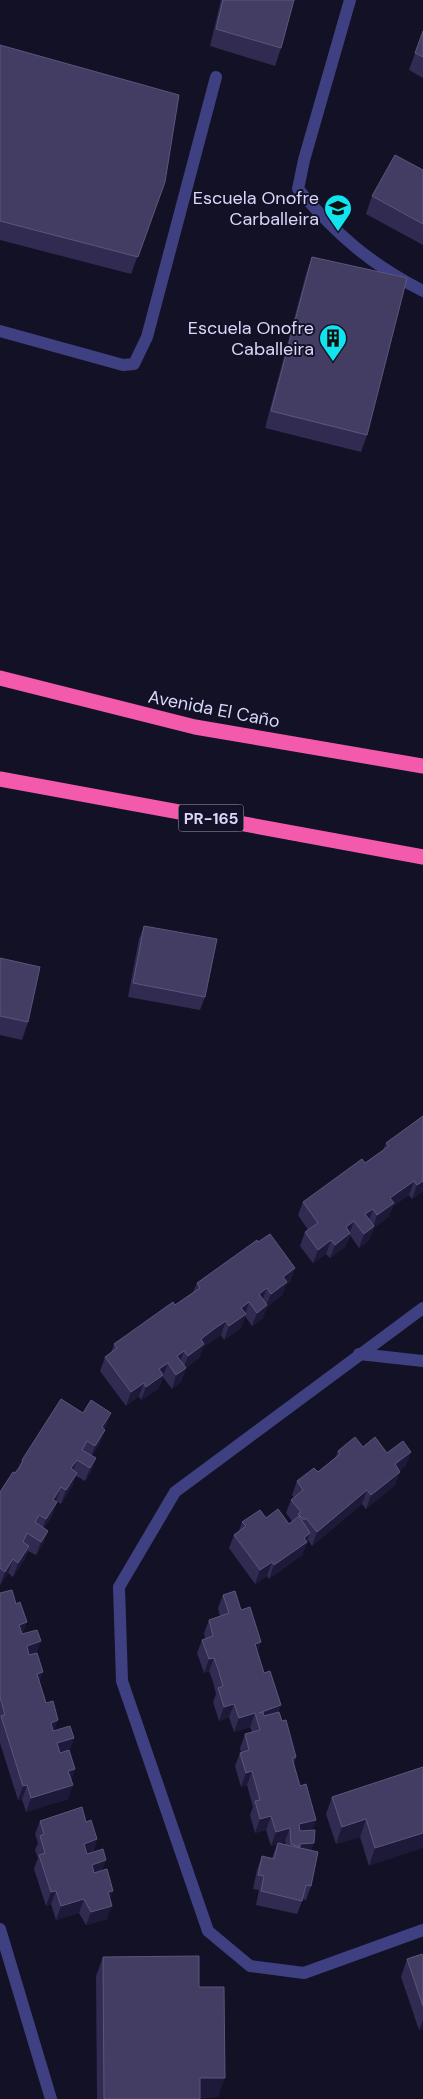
<svg xmlns="http://www.w3.org/2000/svg" width="423" height="2099" viewBox="0 0 423 2099" font-family="'DM Sans',sans-serif">
	<style>
		.lines { fill: none; stroke-linecap: round; stroke-linejoin: round }
		.lane { stroke: #3f4081; stroke-width: 12 }
		.street { stroke: #3f4081; stroke-width: 12 }
		.highway { stroke: #f45aac; stroke-width: 15 }
		.wall { fill: #312b52; fill-rule: evenodd }
		.shaded-wall { fill: #1d1938 }
		.building { fill: #433d64; stroke: #5a567c }
		.labels { text-anchor: middle; dominant-baseline: central; stroke-width: 4; stroke-linejoin: round; paint-order: stroke }
		.shield { fill: #131125; stroke: #9e9cbc; stroke-width: 1 }
		.shield-label { font-size: 16px; font-weight: bold; fill: #d9d7fc }
		.poi-label { font-size: 18px; fill: #d9d7fc; stroke: #131125; text-anchor: end }
		.street-label { font-size: 18px; fill: #d9d7fc; stroke: #131125 }
	</style>
	<rect width="100%" height="100%" fill="#131125"/>
	<g class="lines">
		<!-- lane -->
		<g class="lane">
			<path d="M350 0 304 160 298 189C336 234 370 264 423 291"/>
			<path d="M0 331 123 365 134 364 147 337 216 77"/>
			<path d="M423 1308 175 1492 119 1587 122 1681 208 1931 250 1966 304 1973 423 1930"/>
			<path d="M359 1354 423 1361"/>
		</g>
		<!-- street -->
		<path class="street" d="M0 1929 51 2099"/>
		<!-- highway -->
		<g class="highway">
			<path d="M0 678 195 727 423 766"/>
			<path d="M0 779 423 857"/>
		</g>
	</g>
	<!-- wall -->
	<g class="wall">
		<path d="M221 0H294L281 48 275 66 210 46Z"/>
		<path d="M423 31V78L409 70Z"/>
		<path d="M0 45 165 182 131 274 0 240Z"/>
		<path d="M423 170V245L366 214 372 196Z"/>
		<path d="M312 257 367 435 361 452 265 428 306 274Z"/>
		<path d="M144 926 205 997 200 1010 128 997 139 939Z"/>
		<path d="M0 958 28 1022 22 1040 0 1035Z"/>
		<path d="M423 1116V1191L412 1199 409 1195 393 1206 389 1216 374 1228 369 1240 359 1248 350 1235 345 1247 330 1258 326 1254 313 1263 300 1246 305 1232 308 1230 298 1215 303 1202 365 1163 383 1150 386 1143Z"/>
		<path d="M258 1242 295 1268 290 1282 286 1285 282 1295 267 1307 262 1319 252 1326 245 1316 241 1328 224 1340 221 1335 203 1347 199 1358 186 1368 181 1382 172 1389 163 1377 158 1389 141 1400 139 1396 126 1406 100 1371 105 1357 111 1353 114 1344 175 1305 193 1292 197 1283Z"/>
		<path d="M106 1427 104 1429 100 1443 92 1456 91 1472 85 1481 76 1476 72 1486 61 1504 56 1501 57 1502 52 1516 44 1528 48 1531 43 1544 36 1555 28 1551 24 1560 13 1577 8 1573 0 1585V1492L18 1468 22 1460Z"/>
		<path d="M363 1447 387 1453 411 1452 406 1465 400 1470 395 1485 366 1509 362 1504 312 1546 308 1540 302 1555 269 1579 267 1576 255 1584 229 1548 234 1535 239 1531 242 1522 266 1518 289 1524 292 1521 286 1513 291 1500 294 1498 292 1495 297 1481 318 1472 335 1458 338 1451Z"/>
		<path d="M0 1593 16 1604 27 1622 22 1634 36 1653 39 1681 55 1731 74 1738 69 1751 75 1769 71 1780 68 1799 26 1812 22 1799 18 1800 0 1743Z"/>
		<path d="M223 1595 241 1610 257 1651 264 1673 281 1705 278 1712 296 1757 294 1763 300 1786 316 1820 312 1830 314 1843 311 1850V1886L306 1900 303 1899 297 1914 256 1905 259 1890 253 1889 257 1870 262 1856 272 1858 277 1844 271 1846 266 1830 255 1833 250 1815 253 1807 247 1785 241 1787 235 1766 240 1753 241 1752 240 1748 245 1734 252 1732 250 1727 234 1732 229 1717 219 1721 213 1702 216 1694 213 1682 209 1671 204 1673 197 1653 202 1640 205 1639 204 1633 209 1620 220 1616 218 1608ZM285 1841 286 1844 280 1843Z"/>
		<path d="M423 1767 369 1866 360 1837 336 1844 326 1814 332 1797Z"/>
		<path d="M40 1821 86 1822 97 1839 93 1852 106 1860 102 1870 110 1900 107 1919 86 1925 79 1913 56 1920 51 1904 46 1906 34 1869 38 1858 35 1850 38 1843 35 1834Z"/>
		<path d="M423 1956V2029L419 2030 401 1977 407 1959Z"/>
		<path d="M103 1957 199 1987 218 2097 200 2098V2099H97L96 1976Z"/>
	</g>
	<!-- shaded-wall -->
	<g class="shaded-wall">
		<path d="M414 1181 409 1195 393 1206 389 1216 374 1228 369 1240 359 1248 364 1234 373 1228 377 1215 390 1198Z"/>
		<path d="M423 1181V1191L412 1199 417 1185Z"/>
		<path d="M373 1209 368 1222 365 1214Z"/>
		<path d="M354 1221 345 1247 330 1258 335 1245 346 1227Z"/>
		<path d="M331 1240 326 1254 313 1263 318 1250Z"/>
		<path d="M295 1268 290 1282 286 1285 282 1295 267 1307 262 1319 252 1326 257 1313 266 1306 271 1294 283 1277Z"/>
		<path d="M267 1288 262 1301 259 1294Z"/>
		<path d="M249 1302 241 1328 224 1340 229 1326 241 1308Z"/>
		<path d="M226 1321 221 1335 203 1347 199 1358 183 1370 188 1356 201 1339Z"/>
		<path d="M184 1351 179 1365 172 1370 177 1356Z"/>
		<path d="M168 1363 158 1389 141 1400 146 1387 159 1369Z"/>
		<path d="M186 1368 181 1382 172 1389 176 1375Z"/>
		<path d="M144 1383 139 1396 126 1406 131 1392Z"/>
		<path d="M111 1413 106 1427 97 1441 102 1427Z"/>
		<path d="M105 1430 100 1443 90 1459 95 1446Z"/>
		<path d="M411 1452 406 1465 390 1478 395 1464Z"/>
		<path d="M96 1458 91 1472 85 1481 90 1468Z"/>
		<path d="M77 1460 72 1474 71 1468Z"/>
		<path d="M400 1472 395 1485 366 1509 371 1495Z"/>
		<path d="M77 1473 72 1486 61 1504 66 1490Z"/>
		<path d="M61 1487 56 1501 48 1513 53 1500Z"/>
		<path d="M367 1490 362 1504 312 1546 317 1532Z"/>
		<path d="M57 1502 52 1516 41 1533 46 1519Z"/>
		<path d="M48 1531 43 1544 36 1555 41 1542Z"/>
		<path d="M310 1533 302 1555 269 1579 274 1565 304 1538Z"/>
		<path d="M29 1546 24 1560 13 1577 18 1563Z"/>
		<path d="M13 1559 8 1573 0 1585 5 1572Z"/>
		<path d="M272 1562 267 1576 255 1584 260 1570Z"/>
		<path d="M27 1622 22 1636 19 1625Z"/>
		<path d="M41 1641 36 1655 22 1659 27 1646Z"/>
		<path d="M261 1642 256 1656 255 1644Z"/>
		<path d="M214 1658 209 1671 204 1673 209 1659Z"/>
		<path d="M43 1672 38 1686 37 1674Z"/>
		<path d="M234 1704 229 1717 219 1721 224 1707Z"/>
		<path d="M281 1705 276 1718 258 1725 259 1713Z"/>
		<path d="M255 1713 250 1727 234 1732 239 1718Z"/>
		<path d="M58 1720 53 1734 51 1723Z"/>
		<path d="M74 1738 69 1752 52 1757 57 1743Z"/>
		<path d="M75 1769 70 1783 68 1771Z"/>
		<path d="M252 1771 247 1785 241 1787 246 1773Z"/>
		<path d="M27 1785 22 1799 18 1800 23 1786Z"/>
		<path d="M73 1785 68 1799 26 1812 31 1798Z"/>
		<path d="M271 1816 266 1830 255 1833 260 1819Z"/>
		<path d="M366 1819 360 1837 336 1844 342 1827Z"/>
		<path d="M316 1820 311 1834 294 1838 299 1824Z"/>
		<path d="M290 1828 285 1841 271 1846 276 1832Z"/>
		<path d="M423 1833V1848L369 1866 375 1848Z"/>
		<path d="M97 1839 92 1853 79 1857 84 1844Z"/>
		<path d="M314 1843 309 1856 296 1857 300 1847V1844Z"/>
		<path d="M106 1860 101 1874 87 1878 92 1865Z"/>
		<path d="M56 1891 51 1904 46 1906 51 1892Z"/>
		<path d="M113 1891 108 1904V1892Z"/>
		<path d="M84 1899 79 1913 56 1920 61 1906Z"/>
		<path d="M112 1906 107 1919 86 1925 91 1912Z"/>
		<path d="M423 2020V2029L419 2030Z"/>
		<path d="M200 2078H225L218 2097 193 2098Z"/>
	</g>
	<!-- building -->
	<g class="building">
		<path d="M223 0H294L281 48 216 29Z"/>
		<path d="M423 31V57L415 53Z"/>
		<path d="M0 45 179 95 165 182 138 257 0 221Z"/>
		<path d="M395 155 423 170V224L372 196Z"/>
		<path d="M312 257 407 278 367 435 271 411Z"/>
		<path d="M144 926 217 939 205 997 133 983Z"/>
		<path d="M0 958 40 967 28 1022 0 1016Z"/>
		<path d="M423 1116V1181L417 1185 414 1181 390 1198 394 1203 377 1215 373 1209 365 1214 374 1226 364 1234 354 1221 346 1227 350 1233 335 1245 331 1240 318 1250 305 1232 318 1223 303 1202 362 1159 365 1163 389 1146 386 1143Z"/>
		<path d="M270 1234 295 1268 283 1277 287 1282 271 1294 267 1288 259 1294 267 1305 257 1313 249 1302 241 1308 246 1314 229 1326 226 1321 218 1326 201 1339 204 1344 188 1356 184 1351 177 1356 186 1368 176 1375 168 1363 159 1369 163 1375 146 1387 144 1383 131 1392 105 1357 117 1348 114 1344 173 1302 175 1305 200 1288 197 1283 257 1240 258 1242Z"/>
		<path d="M61 1399 83 1413 91 1400 111 1413 102 1427 105 1430 95 1446 87 1441 82 1450 96 1458 90 1468 77 1460 71 1468 77 1473 66 1490 61 1487 53 1500 57 1502 46 1519 39 1515 35 1522 48 1531 41 1542 27 1533 23 1542 29 1546 18 1563 13 1559 5 1572 0 1568V1492L13 1472 15 1473 19 1468 23 1461 22 1460Z"/>
		<path d="M355 1437 363 1447 375 1437 387 1453 403 1441 411 1452 395 1464 400 1472 371 1495 367 1490 317 1532 306 1518 304 1520 298 1514 301 1512 291 1500 303 1490 297 1481 314 1468 318 1472 340 1454 338 1451Z"/>
		<path d="M278 1509 289 1524 299 1516 310 1533 304 1538 307 1542 274 1565 272 1562 260 1570 234 1535 246 1526 242 1522 260 1510 266 1518Z"/>
		<path d="M12 1590 16 1604 20 1602 27 1622 19 1625 22 1634 37 1630 41 1641 27 1646 29 1655 37 1653 43 1672 37 1674 46 1703 53 1701 58 1720 51 1723 53 1731 70 1726 74 1738 57 1743 60 1753 69 1750 75 1769 68 1771 73 1785 31 1798 27 1785 23 1786 1 1716 5 1715 0 1697V1593Z"/>
		<path d="M235 1591 241 1610 250 1607 261 1642 255 1644 264 1673 270 1671 281 1705 259 1713 263 1712 264 1716 279 1712 282 1721 286 1720 296 1757 292 1758 300 1786 306 1784 316 1820 299 1824 300 1831 315 1830 314 1843 300 1844V1847L291 1844 290 1828 276 1832 271 1816 260 1819 255 1801 260 1800 252 1771 246 1773 240 1753 249 1750 245 1734 260 1730 255 1713 239 1718 234 1704 224 1707 218 1688 223 1686 218 1669 214 1658 209 1659 202 1640 213 1636 209 1620 229 1613 223 1595Z"/>
		<path d="M423 1767V1833L375 1848 366 1819 342 1827 332 1797Z"/>
		<path d="M82 1807 86 1822 91 1820 97 1839 84 1844 87 1854 103 1849 106 1860 92 1865 94 1873 107 1869 113 1891 108 1892 112 1906 91 1912 84 1899 61 1906 56 1891 51 1892 39 1855 45 1853 40 1836 44 1834 40 1821Z"/>
		<path d="M278 1843 318 1852 311 1886 306 1885 302 1901 261 1891 264 1876 258 1875 262 1856 274 1859Z"/>
		<path d="M422 1954 423 1956V2006L407 1959Z"/>
		<path d="M199 1956V1987H224L225 2078H200V2099H104L103 1957Z"/>
	</g>
	<!-- icons -->
	<defs>
		<g id="school-pin" transform="scale(1.4375)"><path d="M0 17L-7.5 6A9.5 9.5 0 1 1 7.5 6Z" fill="#10e4ef" stroke="#131125"/><path d="M0-5L7-2L0 1L-7-2ZM-4 1L0 2.5L4 1V4Q0 6-4 4Z" fill="#111"/></g>
		<g id="building-pin" transform="scale(1.4375)"><path d="M0 17L-7.5 6A9.5 9.5 0 1 1 7.5 6Z" fill="#10e4ef" stroke="#131125"/><path d="M-4-6H4V6H1V3H-1V6H-4ZM-2.5-4.3h1.7v1.8h-1.7ZM.8-4.3h1.7v1.8H.8ZM-2.5-1h1.7V.8h-1.7ZM.8-1h1.7V.8H.8Z" fill="#111"/></g>
	</defs>
	<g fill-rule="evenodd">
		<use href="#school-pin" x="338" y="208"/>
		<use href="#building-pin" x="333" y="338"/>
	</g>
	<g class="labels">
		<!-- shield labels -->
		<rect class="shield" x="178.5" y="804.5" width="65" height="27" rx="4"/>
		<g class="shield-label">
			<text x="211" y="818">PR-165</text>
		</g>
		<!-- poi labels -->
		<g class="poi-label">
			<text x="319" y="198">Escuela Onofre<tspan x="319" dy="21">Carballeira</tspan></text>
			<text x="314" y="328">Escuela Onofre<tspan x="314" dy="21">Caballeira</tspan></text>
		</g>
		<!-- street labels -->
		<g class="street-label">
			<text transform="translate(214 709) rotate(11)">Avenida El Caño</text>
		</g>
	</g>
</svg>
